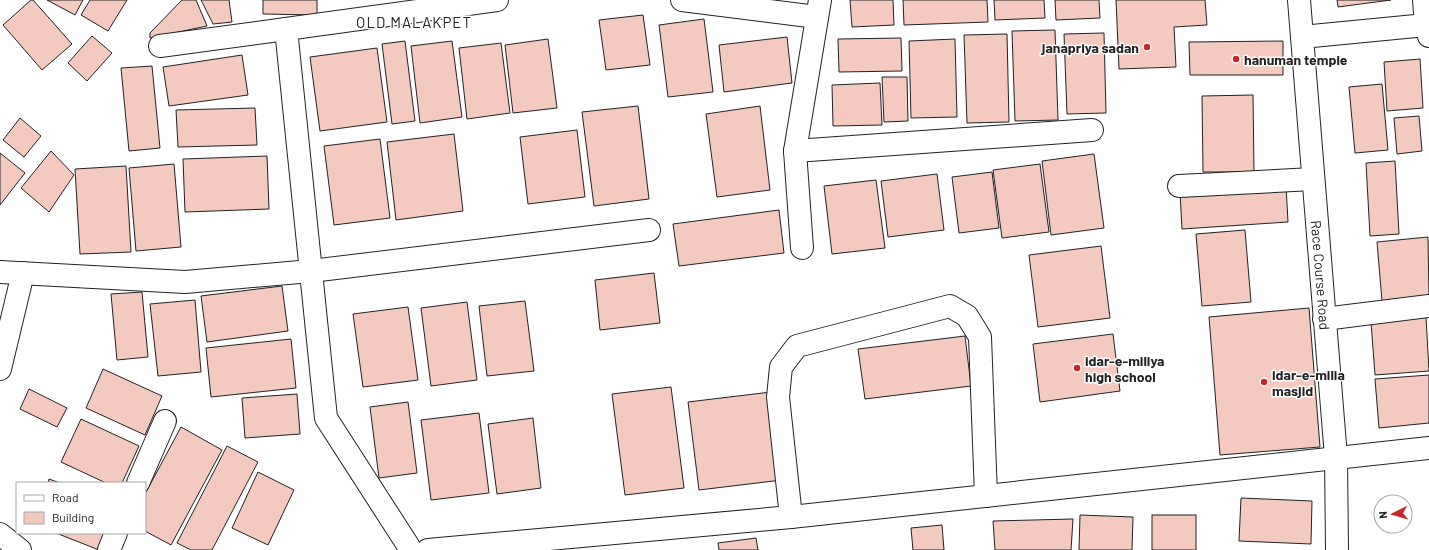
<svg xmlns="http://www.w3.org/2000/svg" width="1429" height="550" viewBox="0 0 1429 550" font-family="Barlow,sans-serif">
	<style>
		.building { fill: #f3c9c0; stroke: #222 }
		.lines { fill: none; stroke-linecap: round; stroke-linejoin: round }
		.minor-casing { stroke: #222; stroke-width: 24 }
		.minor { stroke: #fff; stroke-width: 22 }
		.poi-dot { fill: #c62828; stroke: #fff; stroke-width: 1.5 }
		.labels { text-anchor: middle; dominant-baseline: central; stroke-width: 3; stroke-linejoin: round; paint-order: stroke }
		.poi-label { font-size: 14px; font-weight: bold; fill: #222; stroke: #fff; text-anchor: start }
		.street-label { font-size: 14px; fill: #222; stroke: #fff }
		.neighbourhood-label { font-size: 15px; letter-spacing: 1px; fill: #222; stroke: #fff }
	</style>
	<rect width="100%" height="100%" fill="#fff"/>
	<!-- building -->
	<g class="building">
		<path d="M31 0H33L72 44 42 70 3 25Z"/>
		<path d="M47 0H83L75 15Z"/>
		<path d="M90 0H127L108 31 81 15Z"/>
		<path d="M182 0H196L207 26 150 38V33Z"/>
		<path d="M201 0H229L232 22 213 24Z"/>
		<path d="M263 0H317V15L263 14Z"/>
		<path d="M850 0H893L894 25 852 27Z"/>
		<path d="M903 0H987L988 22 904 25Z"/>
		<path d="M994 0H1044L1045 18 995 20Z"/>
		<path d="M1055 0H1099L1100 18 1056 20Z"/>
		<path d="M1116 0H1205L1207 25 1174 27 1176 67 1119 69Z"/>
		<path d="M1337 0H1391L1338 7Z"/>
		<path d="M643 15 650 65 606 70 599 20Z"/>
		<path d="M704 19 713 92 668 97 659 25Z"/>
		<path d="M1055 30 1058 120 1015 121 1012 31Z"/>
		<path d="M1104 33 1106 113 1067 114 1064 34Z"/>
		<path d="M1007 34 1009 122 967 123 964 35Z"/>
		<path d="M92 36 112 53 87 81 68 63Z"/>
		<path d="M787 37 792 83 724 92 719 45Z"/>
		<path d="M901 38 902 71 839 72 838 39Z"/>
		<path d="M548 39 557 108 513 113 505 45Z"/>
		<path d="M955 39 957 117 911 118 909 41Z"/>
		<path d="M405 41 415 121 392 124 382 44Z"/>
		<path d="M452 41 462 117 420 123 411 46Z"/>
		<path d="M1283 41V75H1190L1189 42Z"/>
		<path d="M501 43 510 113 467 119 459 48Z"/>
		<path d="M377 48 387 122 320 131 310 57Z"/>
		<path d="M242 55 248 95 169 106 163 67Z"/>
		<path d="M1420 59 1423 108 1387 111 1384 62Z"/>
		<path d="M152 66 160 148 129 151 121 68Z"/>
		<path d="M882 77H907L908 121 884 122Z"/>
		<path d="M880 83 882 125 833 126 832 85Z"/>
		<path d="M1382 84 1388 150 1355 153 1349 87Z"/>
		<path d="M1253 95 1254 172H1203L1202 96Z"/>
		<path d="M638 106 649 199 594 206 582 112Z"/>
		<path d="M760 106 770 190 717 197 706 114Z"/>
		<path d="M255 108 257 145 178 147 176 110Z"/>
		<path d="M1419 116 1422 151 1397 154 1394 118Z"/>
		<path d="M20 118 41 136 24 157 3 140Z"/>
		<path d="M577 130 585 197 528 204 520 137Z"/>
		<path d="M454 134 463 211 396 220 387 142Z"/>
		<path d="M380 139 390 218 334 225 324 146Z"/>
		<path d="M51 151 74 175 49 212 21 188Z"/>
		<path d="M0 153 25 173 0 205Z"/>
		<path d="M1094 154 1104 228 1051 235 1042 161Z"/>
		<path d="M267 156 269 209 185 212 183 159Z"/>
		<path d="M1395 161 1399 234 1370 236 1366 163Z"/>
		<path d="M174 164 181 247 136 251 129 168Z"/>
		<path d="M1040 164 1049 232 1002 238 993 170Z"/>
		<path d="M126 166 131 252 80 254 75 169Z"/>
		<path d="M992 172 999 228 959 233 952 177Z"/>
		<path d="M937 174 944 230 888 237 881 181Z"/>
		<path d="M876 180 885 248 832 254 824 186Z"/>
		<path d="M1286 185 1288 222 1182 229 1180 192Z"/>
		<path d="M779 210 784 253 679 266 673 224Z"/>
		<path d="M1245 230 1251 302 1202 306 1196 234Z"/>
		<path d="M1428 237 1429 297 1382 301 1377 242Z"/>
		<path d="M1101 246 1110 318 1038 327 1029 255Z"/>
		<path d="M654 273 660 323 600 330 595 280Z"/>
		<path d="M282 286 288 331 207 342 201 296Z"/>
		<path d="M142 292 148 357 117 360 111 294Z"/>
		<path d="M195 300 201 372 158 376 150 304Z"/>
		<path d="M525 301 534 371 487 376 479 306Z"/>
		<path d="M467 302 477 380 431 386 421 308Z"/>
		<path d="M408 307 418 380 363 387 353 314Z"/>
		<path d="M1309 308 1320 447 1220 455 1209 317Z"/>
		<path d="M1426 317 1429 371 1375 375 1371 322Z"/>
		<path d="M1113 334 1120 391 1040 402 1033 344Z"/>
		<path d="M965 336 971 386 865 399 858 349Z"/>
		<path d="M291 339 296 388 211 397 206 348Z"/>
		<path d="M103 369 162 396 145 435 86 408Z"/>
		<path d="M1429 375V423L1379 428 1375 379Z"/>
		<path d="M671 387 684 488 625 495 612 394Z"/>
		<path d="M29 389 67 408 57 427 20 409Z"/>
		<path d="M771 392 782 480 699 490 688 402Z"/>
		<path d="M297 394 300 434 245 438 242 398Z"/>
		<path d="M408 402 417 473 379 478 370 407Z"/>
		<path d="M479 413 489 493 431 500 421 420Z"/>
		<path d="M533 418 541 488 497 494 488 424Z"/>
		<path d="M81 419 139 446 122 483H106L61 462Z"/>
		<path d="M181 427 222 450 171 545 145 531V494Z"/>
		<path d="M227 446 258 462 212 550H191L177 543Z"/>
		<path d="M258 472 294 490 268 545 232 528Z"/>
		<path d="M49 479 60 483H48Z"/>
		<path d="M1241 498 1312 501 1311 544 1239 541Z"/>
		<path d="M1080 515 1133 517 1132 550H1079Z"/>
		<rect x="1152" y="515" width="44" height="35"/>
		<path d="M1073 519 1071 550H995L993 521Z"/>
		<path d="M942 525 944 550H913L911 528Z"/>
		<path d="M56 533H106L99 550Z"/>
		<path d="M756 538 758 550H719L718 543Z"/>
	</g>
	<g class="lines">
		<!-- minor casing -->
		<g class="minor-casing">
			<g id="minor">
				<path d="M682 0 817 17"/>
				<path id="s1" d="M1299 0 1336 457 1337 550"/>
				<path d="M1424 0 1426 25 1429 36"/>
				<path d="M1302 37 1426 25"/>
				<path d="M160 46 286 29"/>
				<path d="M795 151 1092 130"/>
				<path d="M1179 186 1313 179"/>
				<path d="M802 248 795 151 820 0"/>
				<path d="M0 272 185 282 311 271 649 230"/>
				<path d="M1324 319 1429 306"/>
				<path d="M0 369 23 273"/>
				<path d="M138 483 165 421"/>
				<path d="M791 517 778 397 781 367 797 346 950 306 967 316 980 337 986 496"/>
				<path d="M0 534 20 550"/>
				<path d="M109 550 116 533"/>
				<path d="M411 550 326 418 286 29 497 0"/>
				<path d="M428 550 791 517 1429 448"/>
			</g>
		</g>
		<!-- minor -->
		<use href="#minor" class="minor"/>
	</g>
	<!-- markers -->
	<g class="poi-dot">
		<circle cx="1147" cy="47" r="4"/>
		<circle cx="1236" cy="59" r="4"/>
		<circle cx="1077" cy="368" r="4"/>
		<circle cx="1264" cy="382" r="4"/>
	</g>
	<g class="labels">
		<!-- poi labels -->
		<g class="poi-label">
			<text x="1139" y="47" text-anchor="end">janapriya sadan</text>
			<text x="1244" y="59">hanuman temple</text>
			<text x="1085" y="360">idar-e-miliya<tspan x="1085" dy="16">high school</tspan></text>
			<text x="1272" y="374">idar-e-milia<tspan x="1272" dy="16">masjid</tspan></text>
		</g>
		<!-- street labels -->
		<g class="street-label">
			<text stroke="none"><textPath href="#s1" startOffset="276">Race Course Road</textPath></text>
		</g>
		<!-- neighbourhood labels -->
		<g class="neighbourhood-label">
			<text x="414" y="22">OLD MALAKPET</text>
		</g>
	</g>
	<!-- legend -->
	<rect x="16" y="482" width="130" height="52" fill="#ffffff" stroke="#a7a7a7"/>
	<rect x="24" y="495" width="20" height="6" fill="#ffffff" stroke="#a7a7a7"/>
	<text x="52" y="502" font-size="12" fill="#222222">Road</text>
	<rect x="24" y="512" width="20" height="12" fill="#f3c9c0" stroke="#a7a7a7"/>
	<text x="52" y="522" font-size="12" fill="#222222">Building</text>
	<!-- north arrow -->
	<g transform="translate(1393 514) rotate(265)"><circle r="19" fill="#ffffff" stroke="#a7a7a7"/>
	<path d="M0-3L7 15L0 10L-7 15Z" fill="#c62828"/>
	<text y="-6" font-size="11" font-weight="bold" text-anchor="middle" fill="#222222">N</text>
	</g>
</svg>
